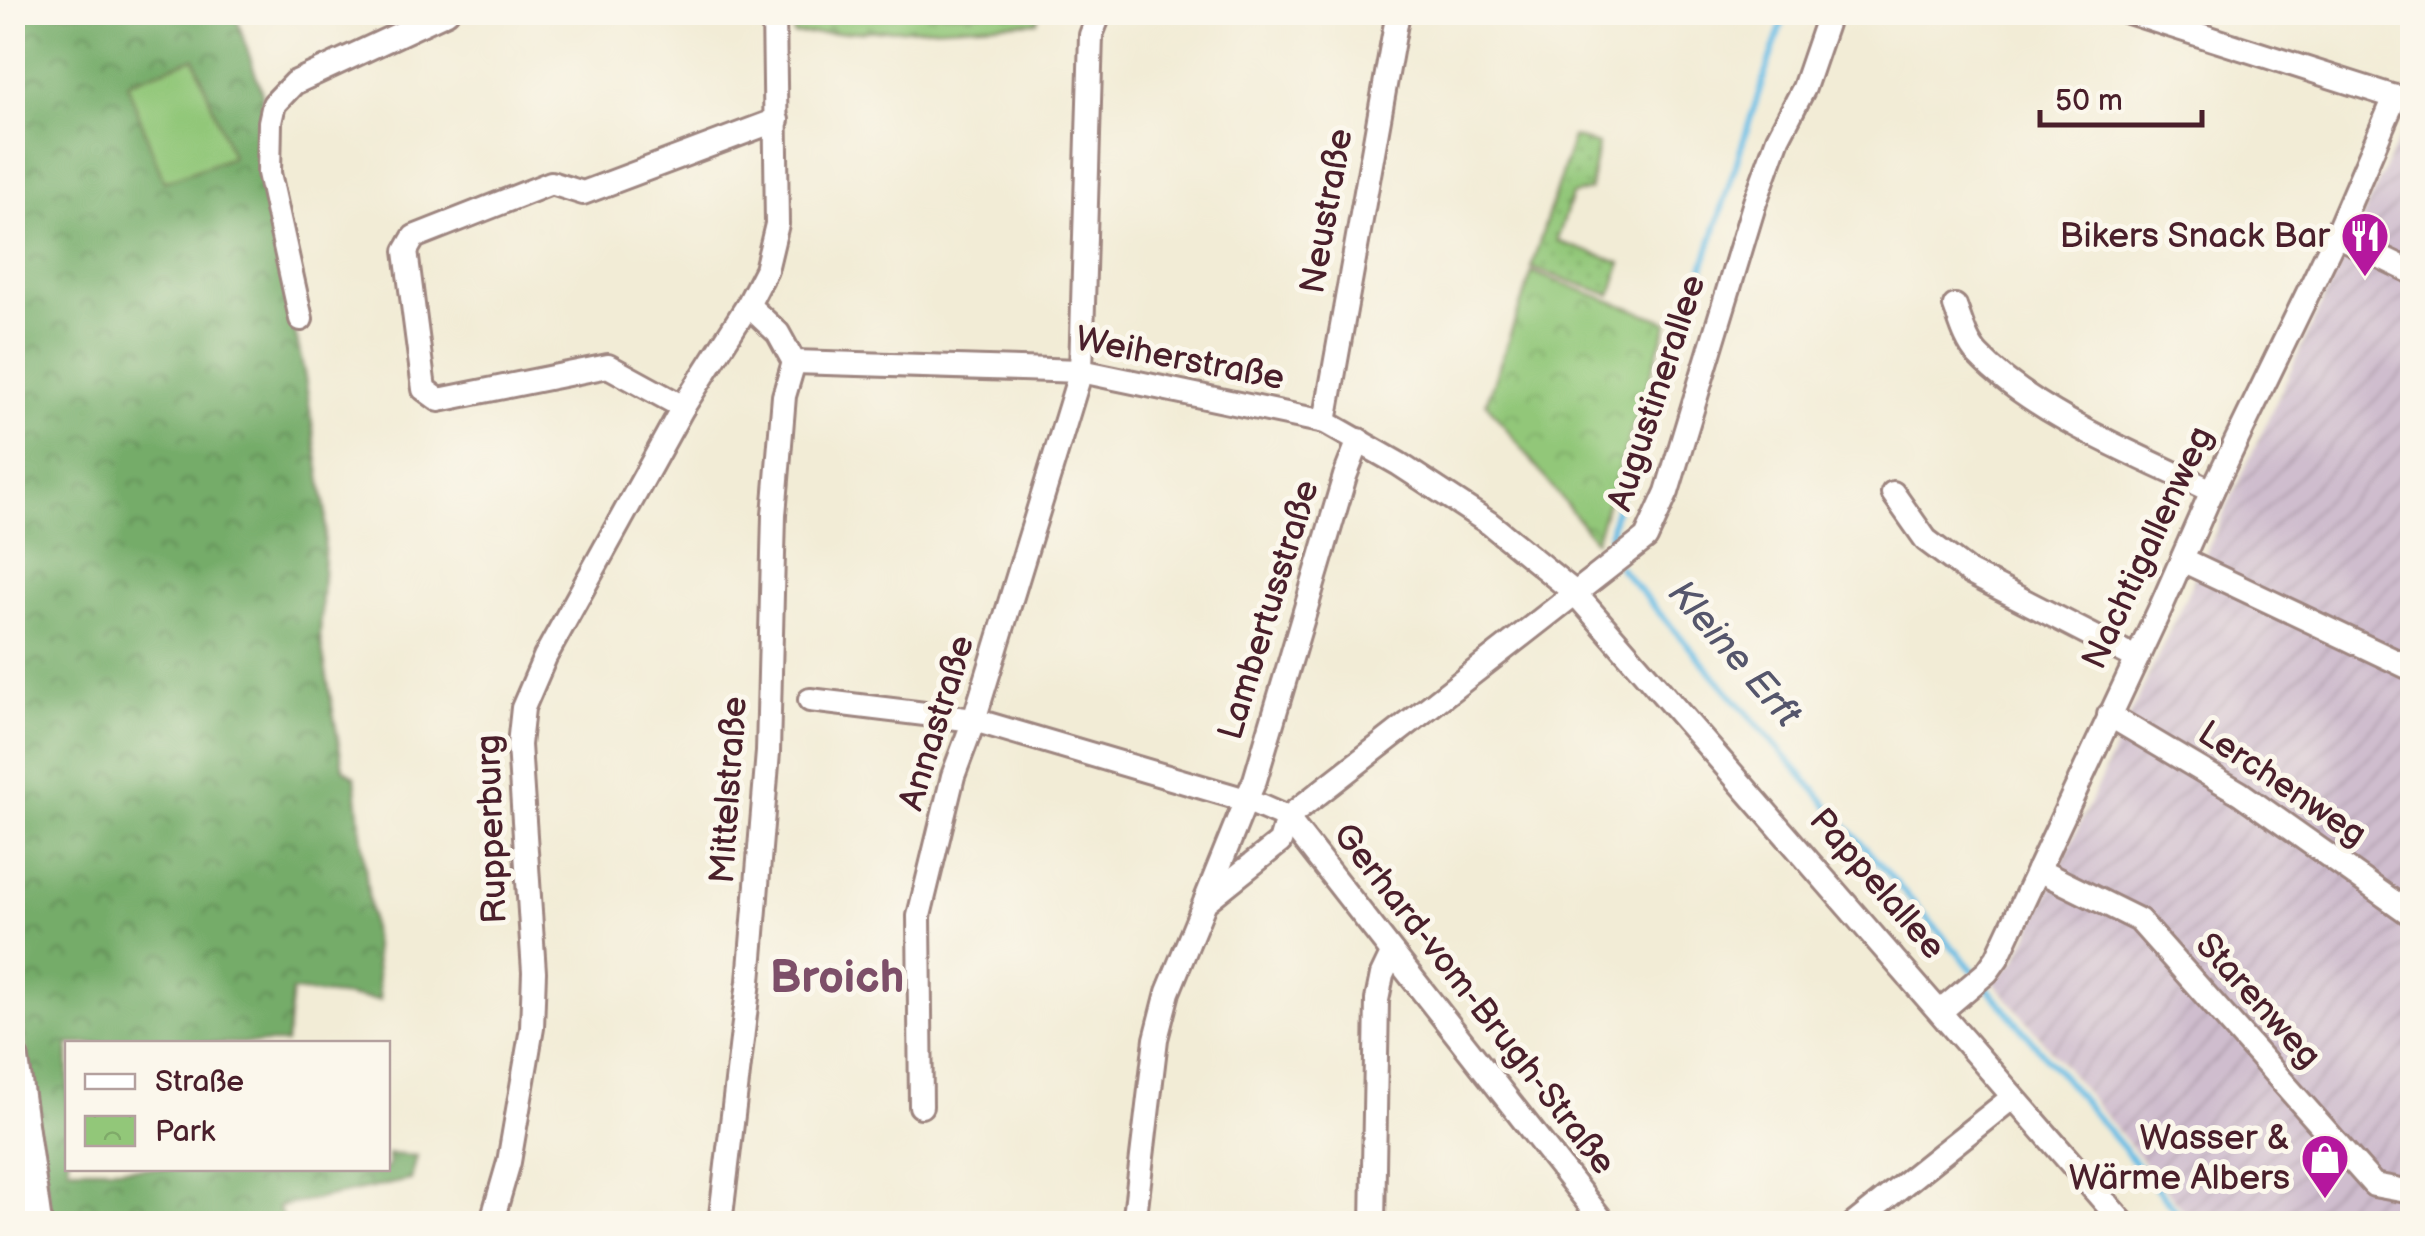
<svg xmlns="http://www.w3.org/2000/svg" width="2425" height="1236" viewBox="0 0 2425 1236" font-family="'Balsamiq Sans',sans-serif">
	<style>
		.industrial { fill: url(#industrial-furrows) }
		.grass { fill: url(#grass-dots); stroke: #6e7352; stroke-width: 2.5 }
		.forest { fill: url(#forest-crowns); stroke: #60664a; stroke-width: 2.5 }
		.cemetery { fill: url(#cemetery-stones); stroke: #6e7352; stroke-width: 2.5 }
		.park { fill: url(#park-crowns); stroke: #6e7352; stroke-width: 2.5 }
		.garden { fill: #92c779; stroke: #6e7352; stroke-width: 2.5 }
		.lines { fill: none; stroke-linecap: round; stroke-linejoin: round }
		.stream { stroke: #69bde5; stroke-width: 6 }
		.street-casing { stroke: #9e8680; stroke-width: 28 }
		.secondary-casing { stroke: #9e8680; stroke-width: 38 }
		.street { stroke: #fff; stroke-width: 22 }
		.secondary { stroke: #fff; stroke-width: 32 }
		.labels { text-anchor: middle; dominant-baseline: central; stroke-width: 10; stroke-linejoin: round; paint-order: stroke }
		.street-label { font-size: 35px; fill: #4a1f2b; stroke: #fbf7ec }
		.poi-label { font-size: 35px; fill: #4a1f2b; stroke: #fbf7ec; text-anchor: end }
		.water-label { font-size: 38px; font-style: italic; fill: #55566c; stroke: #fbf7ec }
		.district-label { font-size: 45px; font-weight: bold; fill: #7d4f69; stroke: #fbf7ec }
	</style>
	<defs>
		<pattern id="industrial-furrows" width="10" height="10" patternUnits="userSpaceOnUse" patternTransform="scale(2.5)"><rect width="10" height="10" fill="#cfbdce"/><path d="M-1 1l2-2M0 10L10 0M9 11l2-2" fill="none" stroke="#b3a2b1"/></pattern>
		<pattern id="grass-dots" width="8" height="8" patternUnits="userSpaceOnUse" patternTransform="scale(2.5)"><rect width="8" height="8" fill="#92c779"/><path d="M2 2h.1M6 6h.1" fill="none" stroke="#7faa69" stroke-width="1.8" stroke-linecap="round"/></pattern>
		<pattern id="forest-crowns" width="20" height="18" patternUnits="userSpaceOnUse" patternTransform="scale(2.5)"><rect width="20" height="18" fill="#75ac69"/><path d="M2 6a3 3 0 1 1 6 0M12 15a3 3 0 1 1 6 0" fill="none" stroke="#628b57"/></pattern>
		<pattern id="cemetery-stones" width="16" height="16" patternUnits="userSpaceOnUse" patternTransform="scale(2.5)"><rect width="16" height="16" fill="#92c779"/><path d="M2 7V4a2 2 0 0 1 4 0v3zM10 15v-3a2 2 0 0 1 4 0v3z" fill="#7faa69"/></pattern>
		<pattern id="park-crowns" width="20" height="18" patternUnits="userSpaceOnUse" patternTransform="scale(2.5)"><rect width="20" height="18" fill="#92c779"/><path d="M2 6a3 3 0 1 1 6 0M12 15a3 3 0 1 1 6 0" fill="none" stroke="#7faa69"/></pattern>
	</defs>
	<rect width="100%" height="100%" fill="#fbf7ec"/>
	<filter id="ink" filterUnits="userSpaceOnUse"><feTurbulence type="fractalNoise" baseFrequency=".01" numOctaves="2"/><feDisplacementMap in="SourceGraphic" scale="20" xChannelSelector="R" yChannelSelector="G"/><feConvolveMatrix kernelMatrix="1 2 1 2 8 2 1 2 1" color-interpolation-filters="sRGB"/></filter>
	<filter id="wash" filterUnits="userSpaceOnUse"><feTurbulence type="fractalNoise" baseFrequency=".0048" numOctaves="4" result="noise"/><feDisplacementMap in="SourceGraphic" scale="40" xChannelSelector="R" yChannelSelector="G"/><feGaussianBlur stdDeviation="2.25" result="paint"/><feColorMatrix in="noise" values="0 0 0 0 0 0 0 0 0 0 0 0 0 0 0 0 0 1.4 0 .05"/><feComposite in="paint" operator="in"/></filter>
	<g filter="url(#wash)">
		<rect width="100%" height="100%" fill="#f2ecd6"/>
		<!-- industrial -->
		<path class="industrial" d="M2412 124V1223H2194L1994 982 2017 959 2403 129Z"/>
		<!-- grass -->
		<path class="grass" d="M1573 137 1598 145 1590 190 1572 195 1557 241 1621 263 1611 295 1531 268Z"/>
		<!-- forest -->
		<path class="forest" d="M12 13H235L262 93V180L305 377 326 514 320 637 343 768 355 777 380 1000 292 991 286 1043 68 1044V1168H388V1154L417 1156 411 1180 278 1207 285 1223H52L12 957Z"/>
		<!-- cemetery -->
		<path class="cemetery" d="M792 13V12L1039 13 1037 22 794 35Z"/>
		<!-- park -->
		<path class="park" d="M1532 272 1668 322 1595 541 1486 403Z"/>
		<!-- garden -->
		<path class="garden" d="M194 58 232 157 164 182 127 83Z"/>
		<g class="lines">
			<!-- stream -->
			<g class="stream">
				<path d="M1612 556C1601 529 1632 469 1643 441 1697 301 1736 154 1786 12"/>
				<path d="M1619 567 1963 959 2187 1224"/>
			</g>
		</g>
	</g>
	<g filter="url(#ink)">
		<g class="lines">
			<!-- street casing -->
			<g class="street-casing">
				<g id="street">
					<path d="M2128 12 2395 97 2412 96"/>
					<path d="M2336 235 2412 272"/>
					<path d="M748 305 778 333 794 362 1081 371 1325 422 1399 464 1489 523 1574 592 2124 1224"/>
					<path d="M1955 306C1961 322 1966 342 1978 355 2034 414 2139 456 2212 491"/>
					<path d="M301 319 269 173 270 122 274 104 294 83 447 12"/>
					<path d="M683 407 608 366 439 400 424 389 406 251 414 237 551 183 583 193 777 120"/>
					<path d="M1325 422 1398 12"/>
					<path d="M1893 493 1926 540 1970 573 2136 658"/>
					<path d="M2182 560 2412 669"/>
					<path d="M810 700 974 720 1246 800 1255 780 1345 476 1359 440"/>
					<path d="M2109 715 2240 793 2412 915"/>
					<path d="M2038 870 2139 920 2374 1185 2412 1192"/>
					<path d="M1206 899 1246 800 1287 818 1605 1224"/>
					<path d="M1941 1011 1987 972 1997 958 2161 607 2212 491 2336 235 2395 97"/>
					<path d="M921 1106 919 916 953 776 974 720 1081 371 1091 35 1100 12"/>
					<path d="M491 1224 509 1162 532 1028 534 972 519 745 523 708 545 657 683 407 748 305 766 270 777 224 774 12"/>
					<path d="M720 1224 749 981 768 752 774 515 784 396 794 362"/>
					<path d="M1134 1224 1156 1039 1168 992 1205 902 1280 842 1287 818 1646 538 1667 492 1755 202 1778 138 1804 88 1830 12"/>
					<path d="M1373 1224 1377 1000 1382 975 1392 954"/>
					<path d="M1854 1224 2013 1097"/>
				</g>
			</g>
			<!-- secondary casing -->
			<g class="secondary-casing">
				<path id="secondary" d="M12 1060 35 1224"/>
			</g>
			<!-- street -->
			<use href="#street" class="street"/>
			<!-- secondary -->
			<use href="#secondary" class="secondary"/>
		</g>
	</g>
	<!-- icons -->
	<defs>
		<g id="restaurant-pin" transform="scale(2.5)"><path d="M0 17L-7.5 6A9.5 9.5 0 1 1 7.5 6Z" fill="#b5179e" stroke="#fbf7ec"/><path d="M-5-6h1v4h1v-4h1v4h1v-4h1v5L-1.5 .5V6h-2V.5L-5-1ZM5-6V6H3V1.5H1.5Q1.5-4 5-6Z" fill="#fff"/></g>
		<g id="shop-pin" transform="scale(2.5)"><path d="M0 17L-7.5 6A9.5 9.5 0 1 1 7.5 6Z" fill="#b5179e" stroke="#fbf7ec"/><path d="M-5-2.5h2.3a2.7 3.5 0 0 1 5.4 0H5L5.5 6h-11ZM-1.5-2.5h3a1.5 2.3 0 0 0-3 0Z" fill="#fff"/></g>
	</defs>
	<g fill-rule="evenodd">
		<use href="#restaurant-pin" x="2365" y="236"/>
		<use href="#shop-pin" x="2325" y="1158"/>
	</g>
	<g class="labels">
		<!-- street labels -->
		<g class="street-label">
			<text transform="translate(1327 211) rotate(-80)">Neustraße</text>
			<text transform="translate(1180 359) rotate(11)">Weiherstraße</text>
			<text transform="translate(1657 393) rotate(-72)">Augustinerallee</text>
			<text transform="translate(2148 548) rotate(-65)">Nachtigallenweg</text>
			<text transform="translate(1269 610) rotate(-73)">Lambertusstraße</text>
			<text transform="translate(937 723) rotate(-73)">Annastraße</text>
			<text transform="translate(2282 784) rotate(34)">Lerchenweg</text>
			<text transform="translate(729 790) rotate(-86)">Mittelstraße</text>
			<text transform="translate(492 829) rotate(-92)">Rupperburg</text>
			<text transform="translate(1877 884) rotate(49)">Pappelallee</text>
			<text transform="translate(1474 999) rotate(52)">Gerhard-vom-Brugh-Straße</text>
			<text transform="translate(2258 1001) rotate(48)">Starenweg</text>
		</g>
		<!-- poi labels -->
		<g class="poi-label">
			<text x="2330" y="236">Bikers Snack Bar</text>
			<text x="2290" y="1138">Wasser &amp;<tspan x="2290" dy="40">Wärme Albers</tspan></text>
		</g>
		<!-- water labels -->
		<g class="water-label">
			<text transform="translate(1734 654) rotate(49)">Kleine Erft</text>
		</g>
		<!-- district labels -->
		<g class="district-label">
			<text x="837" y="978">Broich</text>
		</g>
	</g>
	<!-- margin -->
	<rect width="2425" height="1236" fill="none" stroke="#fbf7ec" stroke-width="50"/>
	<!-- legend -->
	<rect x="65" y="1041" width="325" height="130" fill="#fbf7ec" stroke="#b4a19f" stroke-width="2.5"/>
	<rect x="85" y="1074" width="50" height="15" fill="#ffffff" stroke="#b4a19f" stroke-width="2.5"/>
	<text x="155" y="1091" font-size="30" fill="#4a1f2b">Straße</text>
	<rect x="85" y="1116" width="50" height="30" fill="url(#park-crowns)" stroke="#b4a19f" stroke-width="2.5"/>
	<text x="155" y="1141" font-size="30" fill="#4a1f2b">Park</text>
	<!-- scale -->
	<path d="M2040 110v15h162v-15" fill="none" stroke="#4a1f2b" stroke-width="5"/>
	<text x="2055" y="110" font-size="30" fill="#4a1f2b" stroke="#fbf7ec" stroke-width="8" paint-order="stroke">50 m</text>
</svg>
